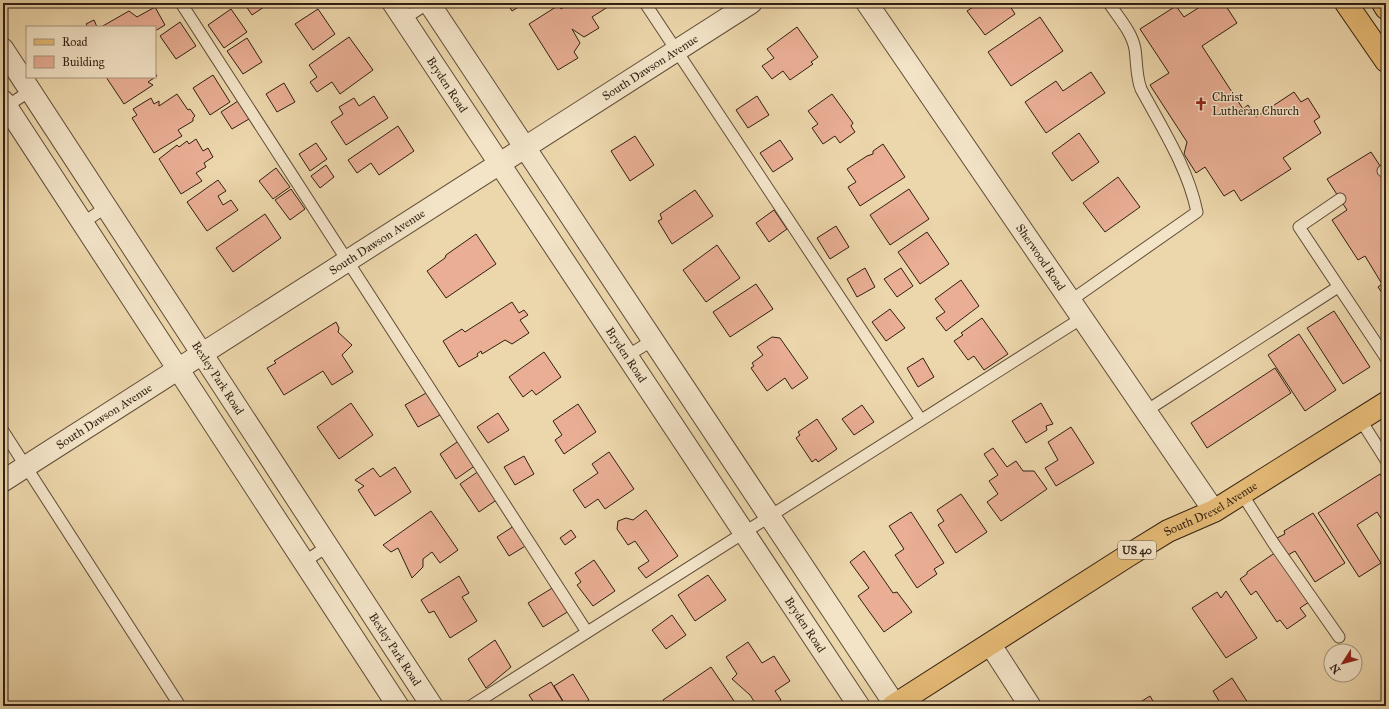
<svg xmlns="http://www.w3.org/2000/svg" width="1389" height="709" viewBox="0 0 1389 709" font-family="'IM FELL Great Primer',serif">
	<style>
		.building { fill: #e9ae94; stroke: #311f12 }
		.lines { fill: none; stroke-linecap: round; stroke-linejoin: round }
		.lane-casing { stroke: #604d38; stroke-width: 13 }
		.street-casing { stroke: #604d38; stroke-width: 23 }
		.primary-casing { stroke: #311f12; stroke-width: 24 }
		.lane { stroke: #f3e4c8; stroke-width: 11 }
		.street { stroke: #f3e4c8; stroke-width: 21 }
		.primary { stroke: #e6bb76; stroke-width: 22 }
		.labels { text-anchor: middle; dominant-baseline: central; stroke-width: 3; stroke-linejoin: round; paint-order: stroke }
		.shield { fill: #f3e4c8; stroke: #6b5a49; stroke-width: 1 }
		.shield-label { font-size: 11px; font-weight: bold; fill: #311f12 }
		.street-label { font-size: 12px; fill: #311f12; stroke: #f3e4c8 }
		.poi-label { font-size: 12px; fill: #311f12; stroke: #f3e4c8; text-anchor: start }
	</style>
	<rect width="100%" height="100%" fill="#ecd6ab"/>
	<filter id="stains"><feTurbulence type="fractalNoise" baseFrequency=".005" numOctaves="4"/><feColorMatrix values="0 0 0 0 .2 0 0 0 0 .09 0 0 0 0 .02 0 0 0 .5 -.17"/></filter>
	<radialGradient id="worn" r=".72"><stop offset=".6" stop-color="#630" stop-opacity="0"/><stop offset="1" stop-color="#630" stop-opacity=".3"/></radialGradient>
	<!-- building -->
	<g class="building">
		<path d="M244 3H275L270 6 267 5 252 15Z"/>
		<path d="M507 3H525L512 11Z"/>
		<path d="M570 3H614L592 17 599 28 584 37 572 29 580 43 574 52 578 58 558 70 529 24 559 5 561 9Z"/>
		<path d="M979 3H1008L1015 14 985 35 967 11Z"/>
		<path d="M1206 3H1224L1237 23 1202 46 1243 109 1248 105 1256 117 1294 92 1301 102 1308 98 1320 117 1314 121 1321 133 1283 158 1291 169 1241 201 1234 190 1224 196 1205 167 1196 173 1184 154 1187 142 1150 85 1169 73 1140 29 1176 6 1184 17Z"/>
		<path d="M155 7 165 25 155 31V27H101L129 11 137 17Z"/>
		<path d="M231 9 247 32 224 48 208 25Z"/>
		<path d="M318 9 335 34 313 50 295 24Z"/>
		<path d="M1040 17 1063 51 1011 86 988 52Z"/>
		<path d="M94 20 97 27H88L86 24Z"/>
		<path d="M180 22 196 46 176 59 160 36Z"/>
		<path d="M797 27 818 57 811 62 813 64 790 80 783 71 772 79 762 66 774 58 767 49Z"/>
		<path d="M349 37 373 70 340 94 332 82 317 92 310 82 317 77 309 65Z"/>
		<path d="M247 38 262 62 243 74 227 51Z"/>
		<path d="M1091 72 1105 93 1046 133 1025 102 1056 81 1063 91Z"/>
		<path d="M155 73 157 76 148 82 153 85 124 104 106 77H155Z"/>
		<path d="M213 75 230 102 210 115 193 88Z"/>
		<path d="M284 83 295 102 277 112 266 94Z"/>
		<path d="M177 94 188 110 190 109 195 116 193 118V121L178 130 182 136 154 153 132 118 137 115 133 109 151 98 154 104 159 101V106Z"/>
		<path d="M832 94 853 123 851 126 855 132 840 143 835 136 823 144 812 128 818 124 808 111Z"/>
		<path d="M374 96 388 118 346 145 331 122 343 114 339 107 354 98 359 106Z"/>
		<path d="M757 96 769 115 748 128 736 110Z"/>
		<path d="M238 101 249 119 232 129 221 112Z"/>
		<path d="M398 126 414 151 379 175 371 163 357 173 348 160Z"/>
		<path d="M1079 133 1099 162 1072 181 1052 153Z"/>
		<path d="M635 136 654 165 630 181 611 151Z"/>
		<path d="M196 139 203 151 208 148 213 157 204 163 206 167 196 173 202 181 181 194 159 159 177 145 179 147 187 141 189 144Z"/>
		<path d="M780 140 793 159 773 172 760 153Z"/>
		<path d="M316 143 327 159 310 171 299 154Z"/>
		<path d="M883 144 905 177 860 206 848 187 856 182 847 169 867 156 873 154V151Z"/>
		<path d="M1371 152 1386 175V299L1378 287 1382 284 1365 256 1358 260 1332 220 1347 210 1327 179Z"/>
		<path d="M326 165 334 177 320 188 311 176Z"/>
		<path d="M276 168 290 187 273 199 259 181Z"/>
		<path d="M1118 177 1140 207 1105 232 1083 203Z"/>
		<path d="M218 180 226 191 218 196 223 205 231 200 238 210 207 231 187 202Z"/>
		<path d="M291 189 305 209 290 220 275 200Z"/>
		<path d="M909 189 929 219 890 245 870 215Z"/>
		<path d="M695 190 713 216 672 244 658 221 662 219 660 214Z"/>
		<path d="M774 210 787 229 769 242 756 223Z"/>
		<path d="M265 214 281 238 233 272 216 248Z"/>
		<path d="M836 226 849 247 830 259 817 238Z"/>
		<path d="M927 232 949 264 920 284 898 252Z"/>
		<path d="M476 234 496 264 446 298 427 271 445 258 446 255Z"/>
		<path d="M717 245 740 278 706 302 683 270Z"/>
		<path d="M865 268 875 287 857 297 847 279Z"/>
		<path d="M901 268 913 286 897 297 884 279Z"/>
		<path d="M961 280 979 306 946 331 936 318 945 312 935 299Z"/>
		<path d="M756 284 773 309 730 337 713 312Z"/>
		<path d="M512 302 519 313 524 310 528 315 520 320 529 333 512 344 505 340 482 354 481 351 477 354 478 356 459 367 443 341 462 329 465 332Z"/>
		<path d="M890 309 905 328 886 341 872 322Z"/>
		<path d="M1334 311 1370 367 1343 384 1307 328Z"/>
		<path d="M982 318 1008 354 984 370 974 356 968 360 954 341 963 335 961 333Z"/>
		<path d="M336 322 339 328 338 332 352 345 342 355 353 372 332 385 323 371 284 395 267 368 276 363 274 361Z"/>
		<path d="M1299 334 1336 390 1305 411 1268 355Z"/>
		<path d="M772 337 780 338 808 378 792 389 785 378 767 391 751 368 754 366 752 363 763 355 757 347Z"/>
		<path d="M544 352 561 377 536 395 532 390 523 397 509 377Z"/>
		<path d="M923 358 934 377 918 387 907 368Z"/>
		<path d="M1275 368 1291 393 1207 448 1191 423Z"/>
		<path d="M428 392 440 415 418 427 405 405Z"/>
		<path d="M351 403 373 435 339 459 317 427Z"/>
		<path d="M1041 403 1053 424 1046 426 1047 430 1026 443 1012 421Z"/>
		<path d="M578 404 596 432 564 454 555 440 562 435 553 421Z"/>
		<path d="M862 405 874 422 854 435 842 419Z"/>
		<path d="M498 413 509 430 488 443 477 427Z"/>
		<path d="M817 419 837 449 818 462 816 459 812 462 796 438 800 435 798 432Z"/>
		<path d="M1071 427 1094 463 1056 486 1045 468 1058 460 1048 442Z"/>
		<path d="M460 440 476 465 456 479 440 454Z"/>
		<path d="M993 448 1007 467 1016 461 1023 471H1034L1047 489 1001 521 987 502 998 494 989 481 998 475 984 454Z"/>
		<path d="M609 452 634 489 605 509 598 499 585 508 573 490 598 473 592 464Z"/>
		<path d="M524 456 534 474 515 485 504 467Z"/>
		<path d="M395 467 411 492 375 516 358 490 364 486 355 480 373 468 380 477Z"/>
		<path d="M479 471 498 499 479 512 460 484Z"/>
		<path d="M1380 474 1386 483V526L1377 512 1357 525 1381 563 1359 577 1318 513Z"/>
		<path d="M961 494 987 532 956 553 938 525 944 521 937 510Z"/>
		<path d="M646 510 678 556 646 578 638 568 649 561 635 541 628 545 617 529 618 521 626 518 633 520Z"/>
		<path d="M431 511 458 550 440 563 432 552 423 559V567L412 578 398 548 391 552 383 545Z"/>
		<path d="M911 512 944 563 934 569 937 574 917 588 895 555 904 549 889 526Z"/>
		<path d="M1313 513 1345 563 1315 582 1295 551 1288 555 1277 538 1285 534 1284 531Z"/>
		<path d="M514 526 527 545 509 556 497 537Z"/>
		<path d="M571 530 576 537 565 545 560 538Z"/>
		<path d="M864 551 893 593 897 592 912 612 884 632 858 596 869 588 850 562Z"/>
		<path d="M1276 552 1309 602 1300 608 1306 616 1287 629 1280 620 1277 622 1256 591 1251 595 1240 579 1247 574V572Z"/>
		<path d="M594 560 615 591 593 606 577 585 581 582 575 573Z"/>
		<path d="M708 575 726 600 695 621 678 595Z"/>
		<path d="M459 576 469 593 462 597 477 621 450 638 434 611 429 613 421 600Z"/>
		<path d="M554 587 569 611 543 627 528 603Z"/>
		<path d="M1226 591 1257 638 1226 658 1192 608 1217 592 1221 598Z"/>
		<path d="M672 615 686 635 666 649 652 630Z"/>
		<path d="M495 640 511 667 486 688 468 659Z"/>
		<path d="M748 642 762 663 774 656 790 681 775 691 781 700 772 706H757L750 695 732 679 737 674 726 657Z"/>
		<path d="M711 667 734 701 726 706H667L663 700Z"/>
		<path d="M573 674 589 700 580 706H566L554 686Z"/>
		<path d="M1232 678 1250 706H1222L1213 691Z"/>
		<path d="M551 682 565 705 536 706 529 695Z"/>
		<path d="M1150 696 1156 706H1134Z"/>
	</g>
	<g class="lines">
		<!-- lane casing -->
		<g class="lane-casing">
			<g id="lane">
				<path d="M181 3 587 632"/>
				<path d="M645 3 921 420"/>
				<path d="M404 19 428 3"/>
				<path d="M7 106 30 91"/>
				<path d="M1383 171 1386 169"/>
				<path d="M1340 199 1299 227 1386 358"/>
				<path d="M83 223 106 207"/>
				<path d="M1070 301 1197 212C1188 168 1162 128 1141 89 1136 76 1137 63 1135 49 1132 32 1118 17 1109 3"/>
				<path d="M627 356 653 340"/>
				<path d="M1146 411 1338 287"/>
				<path d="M1360 419 1386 460"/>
				<path d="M3 431 180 706"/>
				<path d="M1242 494 1274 544 1339 637"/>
				<path d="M304 562 328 546"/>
				<path d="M471 706 1082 318"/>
			</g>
		</g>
		<!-- street casing -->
		<g class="street-casing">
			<g id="street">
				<path id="s1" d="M393 3 859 706"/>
				<path d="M429 3 895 705"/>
				<path id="s2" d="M867 3 1214 511"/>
				<path id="s3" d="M3 49 432 706"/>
				<path d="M3 101 398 706"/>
				<path id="s4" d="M3 481 751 3"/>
				<path d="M990 644 1030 706"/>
			</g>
		</g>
		<!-- primary casing -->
		<g class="primary-casing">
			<g id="primary">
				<path d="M1346 3 1386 61"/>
				<path d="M1383 3 1386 8"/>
				<path id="s5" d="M893 706 1129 555 1168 531 1214 511 1386 403"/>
			</g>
		</g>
		<!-- lane -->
		<use href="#lane" class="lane"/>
		<!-- street -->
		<use href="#street" class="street"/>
		<!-- primary -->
		<use href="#primary" class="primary"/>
	</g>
	<!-- icons -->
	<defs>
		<g id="church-bare" transform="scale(1.08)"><path d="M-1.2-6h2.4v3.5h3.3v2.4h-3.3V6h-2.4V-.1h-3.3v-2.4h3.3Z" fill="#8f2418" stroke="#f3e4c8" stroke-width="2.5" paint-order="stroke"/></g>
	</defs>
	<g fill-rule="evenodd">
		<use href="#church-bare" x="1201" y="104"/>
	</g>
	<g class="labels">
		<!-- shield labels -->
		<rect class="shield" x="1118" y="541" width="38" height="18" rx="3"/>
		<g class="shield-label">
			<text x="1137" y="550">US 40</text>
		</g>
		<!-- street labels -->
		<g class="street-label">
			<text stroke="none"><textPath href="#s4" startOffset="768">South Dawson Avenue</textPath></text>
			<text stroke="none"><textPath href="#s1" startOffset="98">Bryden Road</textPath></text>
			<text stroke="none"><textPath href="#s4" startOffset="444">South Dawson Avenue</textPath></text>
			<text stroke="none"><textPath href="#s2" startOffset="308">Sherwood Road</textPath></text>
			<text stroke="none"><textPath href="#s1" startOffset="422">Bryden Road</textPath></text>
			<text stroke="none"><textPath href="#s3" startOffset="393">Bexley Park Road</textPath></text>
			<text stroke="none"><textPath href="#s4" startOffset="120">South Dawson Avenue</textPath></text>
			<text stroke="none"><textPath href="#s5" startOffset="374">South Drexel Avenue</textPath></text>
			<text stroke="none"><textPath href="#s1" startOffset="746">Bryden Road</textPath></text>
			<text stroke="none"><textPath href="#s3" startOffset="717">Bexley Park Road</textPath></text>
		</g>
		<!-- poi labels -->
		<g class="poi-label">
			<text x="1212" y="97">Christ<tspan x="1212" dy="14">Lutheran Church</tspan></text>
		</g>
	</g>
	<!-- margin -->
	<rect width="1389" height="709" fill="none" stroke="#ecd6ab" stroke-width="16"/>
	<rect x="4" y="4" width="1381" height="701" fill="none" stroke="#311f12" stroke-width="2"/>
	<rect x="8" y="8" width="1373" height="693" fill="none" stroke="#311f12"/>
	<!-- legend -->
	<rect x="26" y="26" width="130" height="52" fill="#f3e4c8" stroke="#a5957f"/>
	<rect x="34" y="39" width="20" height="6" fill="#e6bb76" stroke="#a5957f"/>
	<text x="62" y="46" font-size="12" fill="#311f12">Road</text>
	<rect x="34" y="56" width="20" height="12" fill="#e9ae94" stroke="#a5957f"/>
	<text x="62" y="66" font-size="12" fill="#311f12">Building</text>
	<!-- north arrow -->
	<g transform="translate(1343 663) rotate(234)"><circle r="19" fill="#f3e4c8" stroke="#a5957f"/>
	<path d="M0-3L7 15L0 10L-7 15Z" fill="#8f2418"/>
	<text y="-6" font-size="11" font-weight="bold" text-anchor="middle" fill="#311f12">N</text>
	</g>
	<rect width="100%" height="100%" filter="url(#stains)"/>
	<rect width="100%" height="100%" fill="url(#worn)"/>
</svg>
